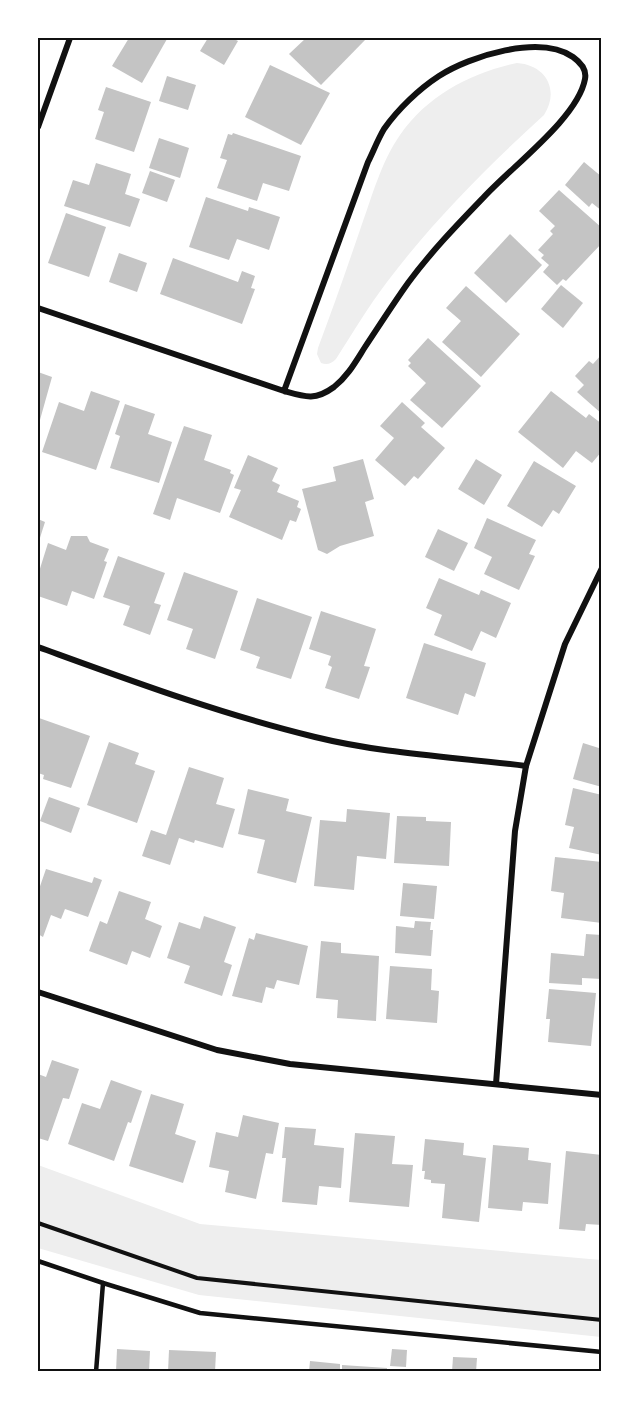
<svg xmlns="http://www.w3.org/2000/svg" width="639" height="1409" viewBox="0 0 639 1409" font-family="Signika,sans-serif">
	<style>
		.green { fill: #eee }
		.building { fill: #c4c4c4 }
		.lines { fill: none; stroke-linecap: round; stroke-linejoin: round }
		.path { stroke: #111; stroke-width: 4 }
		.service { stroke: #111; stroke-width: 4.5 }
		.minor { stroke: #111; stroke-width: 6 }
		.neatline { fill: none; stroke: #111; stroke-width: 2 }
	</style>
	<rect width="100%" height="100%" fill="#fff"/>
	<!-- green -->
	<g class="green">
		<path d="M517 63C546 65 560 90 544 115 487 167 433 221 387 282 368 307 352 334 336 359 331 364 327 365 321 363L317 354 318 348C333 308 347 268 361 227 372 197 381 162 400 135 428 95 471 73 517 63Z"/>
		<path d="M38 1165 200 1224 601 1260V1337L199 1295 38 1248Z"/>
	</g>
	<!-- building -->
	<g class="building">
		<path d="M129 38 167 39 142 83 112 66Z"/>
		<path d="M208 38H232L238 41 224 65 200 51Z"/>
		<path d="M306 38H364L366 39 321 85 289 54Z"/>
		<path d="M270 65 330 93 301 145 245 117Z"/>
		<path d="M167 76 196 85 188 110 159 101Z"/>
		<path d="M106 87 151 102 134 152 95 139 104 112 98 110Z"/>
		<path d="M233 133 301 156 289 191 263 183 257 201 217 188 227 160 220 158 228 134 232 135Z"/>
		<path d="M159 138 189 148 180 178 149 168Z"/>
		<path d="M584 162 602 177V211L592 203 589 207 565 185Z"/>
		<path d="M96 163 131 174 125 194 140 199 130 227 64 206 73 180 89 185Z"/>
		<path d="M150 171 175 180 167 202 142 193Z"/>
		<path d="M559 190 602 228V243L566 281 563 279 557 285 543 272 549 265 541 258 544 255 538 250 553 234 550 231 555 226 539 211Z"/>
		<path d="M206 197 248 211 249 207 280 217 269 250 237 239 229 260 189 247Z"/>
		<path d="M66 213 106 227 89 277 48 263Z"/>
		<path d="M510 234 542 265 506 303 474 273Z"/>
		<path d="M119 253 147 263 137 292 109 282Z"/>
		<path d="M173 258 238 282 242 271 255 276 251 288 255 289 242 324 160 294Z"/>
		<path d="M561 285 583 303 563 328 541 309Z"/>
		<path d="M466 286 520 334 481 377 442 342 461 321 446 308Z"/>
		<path d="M428 338 481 386 442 428 410 400 426 383 408 366 411 363 408 360Z"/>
		<path d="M602 354V414L577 392 584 385 575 376 589 361 593 364Z"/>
		<path d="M38 372 52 377 38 427Z"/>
		<path d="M91 391 120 401 96 470 42 452 59 402 84 411Z"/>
		<path d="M551 391 586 418 589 414 602 424V451L592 463 576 451 563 468 518 432Z"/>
		<path d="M402 402 425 423 421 427 445 448 418 479 414 476 405 486 375 460 394 438 380 426Z"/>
		<path d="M125 404 155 414 148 434 172 442 159 483 110 468 120 436 115 434Z"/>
		<path d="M184 426 212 435 204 460 231 470 230 473 234 475 220 513 177 498 170 520 153 514Z"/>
		<path d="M248 455 278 468 272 481 280 485 277 492 299 501 297 507 301 509 296 522 290 520 282 540 229 517 241 490 234 488Z"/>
		<path d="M363 459 374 499 365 502 374 536 340 546 327 554 318 550 302 489 336 481 333 467Z"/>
		<path d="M476 459 502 475 484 505 458 489Z"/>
		<path d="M534 461 576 486 559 514 553 510 542 527 507 506Z"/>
		<path d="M487 518 536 540 529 554 535 556 519 590 484 574 492 557 474 548Z"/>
		<path d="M38 519 45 522 38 544Z"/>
		<path d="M438 529 468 543 454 571 425 557Z"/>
		<path d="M71 536H87L90 542 109 549 104 561 107 562 94 599 72 591 67 606 38 596V575L48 543 66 550Z"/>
		<path d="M118 556 165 573 154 603 161 605 150 635 123 625 130 606 103 597Z"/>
		<path d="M184 572 238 591 215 659 186 649 193 629 167 620Z"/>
		<path d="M439 578 479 595 481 590 511 603 496 638 481 631 472 651 434 635 442 615 426 608Z"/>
		<path d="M257 598 312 617 291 679 256 668 260 657 240 650Z"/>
		<path d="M321 611 376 629 364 666 370 667 359 699 325 688 332 667 328 665 331 656 309 649Z"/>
		<path d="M424 643 486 663 475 697 465 693 458 715 406 698Z"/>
		<path d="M39 718 90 736 71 788 43 779 44 775 38 773Z"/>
		<path d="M109 742 139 753 135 764 155 771 137 823 87 805Z"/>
		<path d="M583 743 602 749V787L573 779Z"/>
		<path d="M189 767 224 778 216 804 235 809 223 848 195 840 194 843 179 838 170 865 142 856 151 830 166 835Z"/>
		<path d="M573 788 602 795V855L569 848 574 827 565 825Z"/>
		<path d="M248 789 289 799 286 811 312 817 296 883 257 873 265 840 238 834Z"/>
		<path d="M49 797 80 808 71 833 40 821Z"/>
		<path d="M347 809 390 813 386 859 357 856 354 890 314 886 320 820 346 822Z"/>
		<path d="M397 816 426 817V821L451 822 449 866 394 863Z"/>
		<path d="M555 857 602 862V923L561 918 564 893 551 891Z"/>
		<path d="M46 869 92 883 94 877 102 880 88 917 65 909 61 919 51 915 43 937 38 934V892Z"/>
		<path d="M403 883 437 886 434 919 400 916Z"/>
		<path d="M119 891 151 902 145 919 162 926 150 958 132 951 127 965 89 951 100 921 107 924Z"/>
		<path d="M204 916 236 927 224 962 232 965 222 996 184 983 190 966 167 958 179 922 200 929Z"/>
		<path d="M415 921 431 922 430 930H433L431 956 395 953 396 926 414 928Z"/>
		<path d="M256 933 308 946 299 985 277 980 274 989 266 987 262 1003 232 996 249 938 254 940Z"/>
		<path d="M586 934 602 935V979L582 978V985L549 983 551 953 584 956Z"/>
		<path d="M321 941 341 943V953L379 956 376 1021 337 1018 338 1000 316 998Z"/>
		<path d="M390 966 432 969 431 990 439 991 437 1023 386 1019Z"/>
		<path d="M549 989 596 993 591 1046 548 1042 550 1019H546Z"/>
		<path d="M52 1060 79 1069 69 1099 63 1098 48 1141 38 1138V1074L46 1077Z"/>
		<path d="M111 1080 142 1091 131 1123 128 1122 114 1161 68 1144 82 1103 100 1109Z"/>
		<path d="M151 1094 184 1104 175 1134 196 1141 183 1183 129 1166Z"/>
		<path d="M243 1115 279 1123 273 1154 266 1153 256 1199 225 1192 229 1171 209 1167 216 1132 238 1137Z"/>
		<path d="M285 1127 316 1129 314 1145 344 1148 341 1188 319 1186 317 1205 282 1202 286 1158H282Z"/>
		<path d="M355 1133 395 1136 392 1164 413 1165 409 1207 349 1202Z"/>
		<path d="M425 1139 464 1143 463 1155 486 1158 479 1222 442 1218 445 1184 431 1183V1180L424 1179 425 1171H422Z"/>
		<path d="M493 1145 529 1148 528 1160 551 1163 548 1204 523 1202 522 1211 488 1208Z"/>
		<path d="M566 1151 602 1155V1225L586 1224 585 1231 559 1229Z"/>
		<path d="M117 1349 150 1351 149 1372H116Z"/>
		<path d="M392 1349 407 1350 406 1367 390 1366Z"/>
		<path d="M169 1350 216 1352 215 1372H168Z"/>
		<path d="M453 1357 477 1358 476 1372H452Z"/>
		<path d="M310 1361 340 1364V1372H309Z"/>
		<path d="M342 1365 387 1368V1372H342Z"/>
	</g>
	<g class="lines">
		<!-- path -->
		<path class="path" d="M38 1223 197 1278 602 1320"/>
		<!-- service -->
		<g class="service">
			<path d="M38 1261 103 1283 96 1372"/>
			<path d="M103 1283 200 1313 602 1352"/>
		</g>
		<!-- minor -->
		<g class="minor">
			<path d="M38 127 70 38"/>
			<path d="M38 308 284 391C305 397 315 401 334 387 348 376 356 361 365 347 379 326 393 304 408 283 430 253 457 225 483 198 511 167 578 118 585 79 587 69 580 62 573 57 540 34 470 56 439 76 419 89 398 109 384 129 378 139 373 152 368 162L284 391"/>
			<path d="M38 647C129 680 220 714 315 737 384 754 456 757 526 766"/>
			<path d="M38 992 217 1050 290 1064 602 1095"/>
			<path d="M496 1084 515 831 526 766 565 644 602 568"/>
		</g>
	</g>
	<!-- border -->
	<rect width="639" height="1409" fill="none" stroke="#ffffff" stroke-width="78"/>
	<rect x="39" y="39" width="561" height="1331" class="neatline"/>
</svg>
